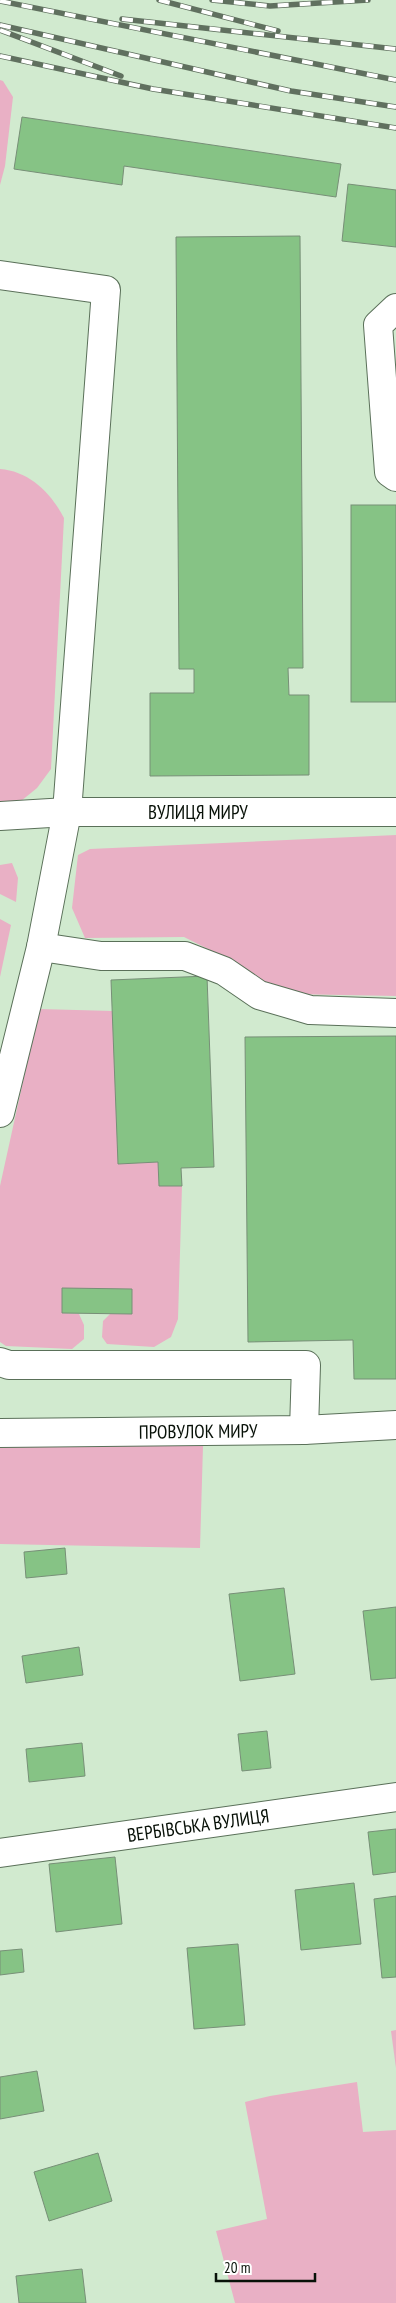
<svg xmlns="http://www.w3.org/2000/svg" width="396" height="2303" viewBox="0 0 396 2303" font-family="'PT Sans Narrow',sans-serif">
	<style>
		.green { fill: #e9b0c5 }
		.building { fill: #86c385; stroke: #778f77 }
		.lines { fill: none; stroke-linecap: round; stroke-linejoin: round }
		.minor-casing { stroke: #5a7059; stroke-width: 30 }
		.minor { stroke: #fff; stroke-width: 28 }
		.rail-casing { stroke: #60705f; stroke-width: 5.5 }
		.rail { stroke: #fff; stroke-width: 4; stroke-dasharray: 11; stroke-linecap: butt }
		.labels { text-anchor: middle; dominant-baseline: central; stroke-width: 5; stroke-linejoin: round; paint-order: stroke }
		.street-label { font-size: 19px; fill: #081108; stroke: #fff }
	</style>
	<rect width="100%" height="100%" fill="#d1eacf"/>
	<!-- green -->
	<g class="green">
		<path d="M0 80 3 81 13 97 5 166 0 185Z"/>
		<path d="M0 469C29 471 51 493 64 518L51 769 37 788 21 801H0Z"/>
		<path d="M396 835V996L288 994 264 983 220 955 184 937 85 938 72 908 78 855 90 849Z"/>
		<path d="M12 863 18 878 16 902 0 894V865Z"/>
		<path d="M0 919 11 925 0 977Z"/>
		<path d="M39 1009 113 1011 119 1164 158 1162 159 1186H182L178 1319 171 1337 154 1347 107 1344 102 1337 103 1321 110 1314H131L62 1289V1313L79 1314 84 1325V1339L72 1349 6 1346 0 1342V1186Z"/>
		<path d="M13 1443 203 1446 200 1548 0 1544V1445Z"/>
		<path d="M396 2030V2068L391 2031Z"/>
		<path d="M357 2082 363 2132 396 2130V2303H235L216 2231 267 2219 245 2102 270 2096Z"/>
	</g>
	<!-- building -->
	<g class="building">
		<path d="M22 117 341 164 336 197 124 166 122 185 14 169Z"/>
		<path d="M348 184 396 190V247L342 241Z"/>
		<path d="M300 236 303 668H288L289 695H309V775L150 776V693H194V669H179L176 237Z"/>
		<rect x="351" y="505" width="45" height="197"/>
		<path d="M207 976 214 1167 181 1168 182 1186H159L158 1162 118 1164 111 980Z"/>
		<path d="M396 1036V1379H354L353 1340 248 1342 245 1037Z"/>
		<path d="M62 1288 132 1289V1314L62 1313Z"/>
		<path d="M65 1548 67 1574 26 1578 24 1552Z"/>
		<path d="M284 1588 295 1674 240 1681 229 1594Z"/>
		<path d="M396 1607V1678L371 1680 363 1611Z"/>
		<path d="M79 1647 83 1675 26 1683 22 1656Z"/>
		<path d="M267 1731 271 1768 242 1771 238 1734Z"/>
		<path d="M82 1743 85 1776 29 1782 26 1749Z"/>
		<path d="M396 1829V1872L373 1875 368 1832Z"/>
		<path d="M115 1857 122 1924 56 1932 49 1864Z"/>
		<path d="M354 1883 361 1944 301 1950 295 1890Z"/>
		<path d="M396 1896V1977L382 1978 374 1899Z"/>
		<path d="M238 1944 245 2025 194 2029 187 1948Z"/>
		<path d="M22 1949 24 1972 0 1975V1951Z"/>
		<path d="M37 2071 44 2111 0 2119V2077Z"/>
		<path d="M98 2153 112 2201 49 2221 34 2172Z"/>
		<path d="M82 2269 86 2303H19L16 2276Z"/>
	</g>
	<g class="lines">
		<!-- minor casing -->
		<g class="minor-casing">
			<g id="minor">
				<path d="M0 275 106 290 67 812 41 947 0 1113"/>
				<path d="M396 308 378 325 389 472 396 477"/>
				<path id="s1" d="M0 816 67 812H396"/>
				<path d="M41 947 101 956H185L224 971 259 995 310 1010 396 1013"/>
				<path d="M0 1362 9 1365H306L304 1430"/>
				<path id="s2" d="M0 1433 304 1430 396 1425"/>
				<path id="s3" d="M0 1853 396 1797"/>
			</g>
		</g>
		<!-- minor -->
		<use href="#minor" class="minor"/>
		<!-- rail casing -->
		<g class="rail-casing">
			<g id="rail">
				<path d="M159 0 278 31"/>
				<path d="M212 0 270 6 368 0"/>
				<path d="M0 1 396 80"/>
				<path d="M122 19 396 49"/>
				<path d="M0 25 291 91 396 107"/>
				<path d="M0 30 121 76"/>
				<path d="M0 56 153 89 396 128"/>
			</g>
		</g>
		<!-- rail -->
		<use href="#rail" class="rail"/>
	</g>
	<g class="labels">
		<!-- street labels -->
		<g class="street-label">
			<text stroke="none"><textPath href="#s1" startOffset="198">ВУЛИЦЯ МИРУ</textPath></text>
			<text stroke="none"><textPath href="#s2" startOffset="198">ПРОВУЛОК МИРУ</textPath></text>
			<text stroke="none"><textPath href="#s3" startOffset="200">ВЕРБІВСЬКА ВУЛИЦЯ</textPath></text>
		</g>
	</g>
	<!-- scale -->
	<path d="M216 2273v8h99v-8" fill="none" stroke="#081108" stroke-width="2.5"/>
	<text x="224" y="2273" font-size="15" fill="#081108" stroke="#ffffff" stroke-width="4" paint-order="stroke">20 m</text>
</svg>
